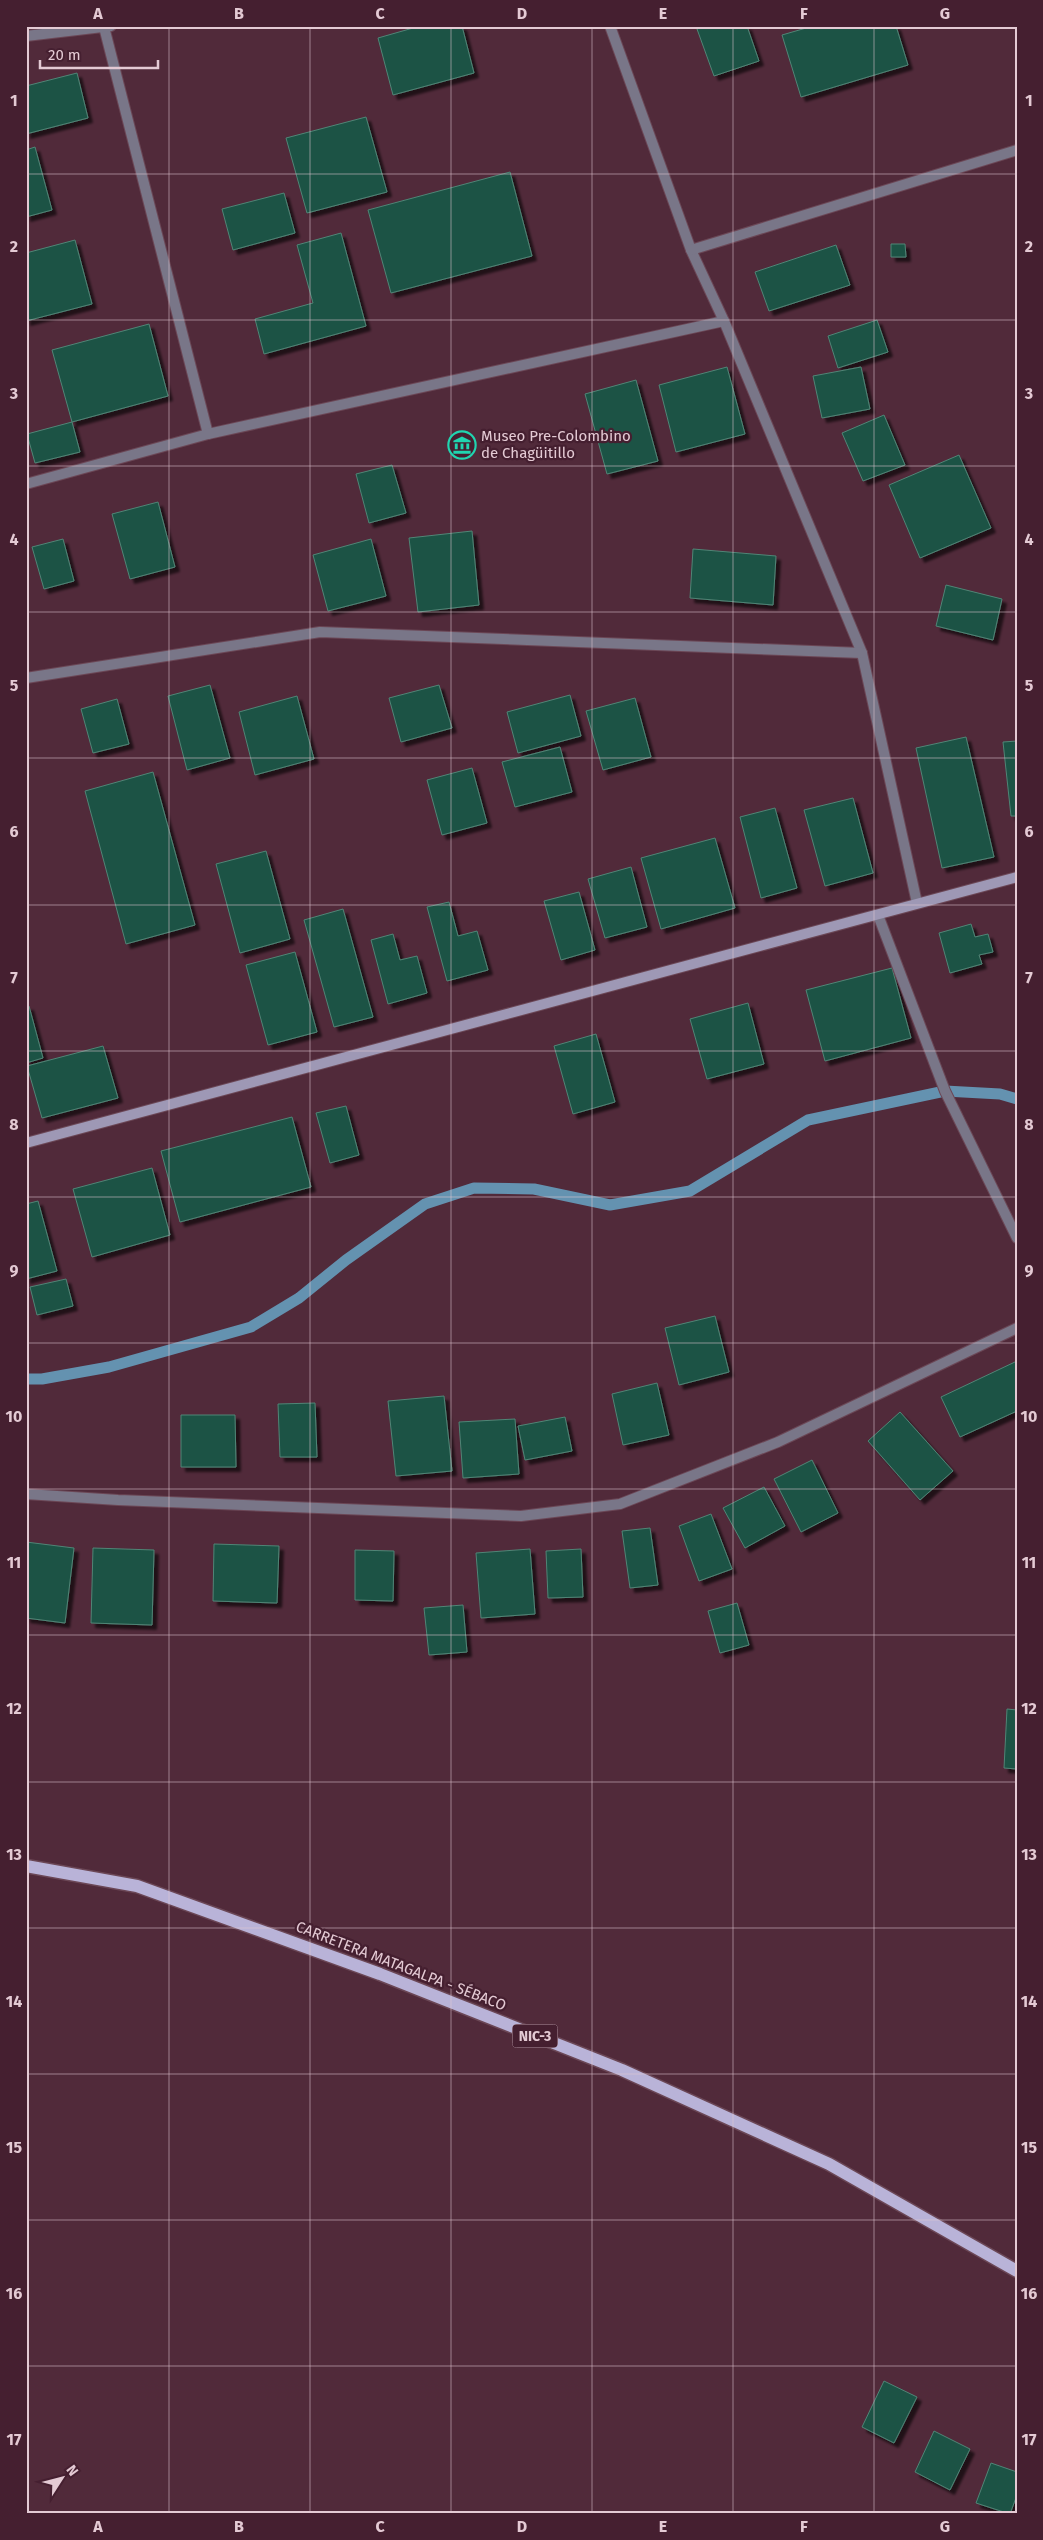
<svg xmlns="http://www.w3.org/2000/svg" width="1043" height="2540" viewBox="0 0 1043 2540" font-family="'Fira Sans',sans-serif">
	<style>
		.lines { fill: none; stroke-linecap: round; stroke-linejoin: round }
		.stream { stroke: #6492b0; stroke-width: 11 }
		.building { fill: #1c5345; stroke: #508576; filter: url(#shadow) }
		.street-casing { stroke: #6b4756; stroke-width: 12 }
		.secondary-casing { stroke: #6b4756; stroke-width: 12 }
		.primary-casing { stroke: #6b4756; stroke-width: 15 }
		.street { stroke: #797688; stroke-width: 10 }
		.secondary { stroke: #9e98b5; stroke-width: 10 }
		.primary { stroke: #b9b3d8; stroke-width: 12 }
		.grid { fill: none; stroke: #e4cad4; stroke-width: 1; stroke-opacity: 0.55 }
		.labels { text-anchor: middle; dominant-baseline: central; stroke-width: 4.5; stroke-linejoin: round; paint-order: stroke }
		.shield { fill: #451f30; stroke: #b497a3; stroke-width: 1 }
		.shield-label { font-size: 14px; font-weight: bold; fill: #e4cad4 }
		.poi-label { font-size: 15px; fill: #e4cad4; stroke: #451f30; text-anchor: start }
		.street-label { font-size: 15px; fill: #e4cad4; stroke: #451f30 }
		.neatline { fill: none; stroke: #e4cad4; stroke-width: 2 }
		.grid-label { font-size: 16px; text-anchor: middle; font-weight: bold; fill: #e4cad4 }
	</style>
	<defs>
		<filter id="shadow"><feDropShadow dx="4.5" dy="4.5" stdDeviation="1" flood-color="#0009"/></filter>
	</defs>
	<rect width="100%" height="100%" fill="#512a3a"/>
	<g class="lines">
		<!-- stream -->
		<path class="stream" d="M26 1379H42L109 1367 251 1327 299 1298 346 1260 425 1204 474 1188 534 1189 610 1205 690 1191 808 1120 945 1091 1000 1094 1017 1099"/>
	</g>
	<!-- building -->
	<g class="building">
		<path d="M420 26H462L474 73 393 95 378 38Z"/>
		<path d="M704 26H747L759 61 714 76 697 29Z"/>
		<path d="M813 26H896L908 65 801 97 782 35Z"/>
		<path d="M77 73 88 118 26 134V86Z"/>
		<path d="M366 117 387 192 307 213 286 138Z"/>
		<path d="M35 147 52 210 26 217V150Z"/>
		<path d="M510 172 532 256 391 293 368 210Z"/>
		<path d="M284 193 295 233 233 250 222 209Z"/>
		<path d="M341 233 366 326 264 354 255 319 313 303 297 245Z"/>
		<path d="M75 240 92 304 26 321V253Z"/>
		<path d="M891 244H905L906 257H891Z"/>
		<path d="M836 245 850 285 769 311 755 272Z"/>
		<path d="M877 320 888 352 838 368 828 336Z"/>
		<path d="M149 324 168 396 72 422 52 350Z"/>
		<path d="M727 367 745 434 676 452 659 385Z"/>
		<path d="M861 367 870 409 822 418 813 376Z"/>
		<path d="M636 380 658 461 607 474 585 394Z"/>
		<path d="M884 415 905 465 863 481 842 433Z"/>
		<path d="M72 422 80 452 35 463 27 434Z"/>
		<path d="M959 455 991 528 920 558 889 485Z"/>
		<path d="M392 465 406 513 369 523 356 474Z"/>
		<path d="M158 502 175 567 130 579 112 514Z"/>
		<path d="M472 531 479 605 418 612 409 538Z"/>
		<path d="M63 539 74 581 44 589 32 547Z"/>
		<path d="M371 539 386 596 328 611 313 555Z"/>
		<path d="M693 549 776 556 773 605 690 598Z"/>
		<path d="M946 585 1002 599 993 640 936 626Z"/>
		<path d="M210 685 230 758 187 770 168 696Z"/>
		<path d="M439 685 452 728 401 742 389 698Z"/>
		<path d="M570 695 581 736 518 753 507 712Z"/>
		<path d="M297 696 314 759 255 775 239 712Z"/>
		<path d="M635 698 651 757 603 770 586 711Z"/>
		<path d="M117 699 129 744 93 753 81 709Z"/>
		<path d="M966 737 994 857 942 868 916 748Z"/>
		<path d="M1017 741V816H1011L1003 742Z"/>
		<path d="M560 747 572 792 515 807 502 762Z"/>
		<path d="M472 768 487 823 442 835 427 780Z"/>
		<path d="M153 772 195 925 126 944 85 791Z"/>
		<path d="M853 798 873 873 825 886 804 810Z"/>
		<path d="M775 808 797 888 761 898 740 817Z"/>
		<path d="M715 838 735 908 661 929 641 858Z"/>
		<path d="M266 851 290 939 240 953 216 864Z"/>
		<path d="M631 867 647 927 605 938 588 879Z"/>
		<path d="M579 892 595 950 561 960 544 901Z"/>
		<path d="M449 902 458 936 477 931 488 970 447 981 427 907Z"/>
		<path d="M343 909 373 1017 334 1027 304 920Z"/>
		<path d="M971 924 975 937 988 934 993 952 979 955 982 964 950 973 939 933Z"/>
		<path d="M393 934 400 960 417 956 427 993 388 1004 371 940Z"/>
		<path d="M295 952 317 1032 268 1045 246 965Z"/>
		<path d="M892 968 911 1038 825 1061 806 990Z"/>
		<path d="M748 1003 764 1064 707 1079 690 1019Z"/>
		<path d="M26 1006H29L43 1058 26 1063Z"/>
		<path d="M596 1034 615 1102 573 1114 554 1046Z"/>
		<path d="M103 1046 118 1098 42 1118 27 1066Z"/>
		<path d="M346 1106 359 1155 330 1163 316 1113Z"/>
		<path d="M292 1117 311 1187 180 1222 161 1151Z"/>
		<path d="M152 1168 170 1235 92 1257 73 1189Z"/>
		<path d="M38 1201 57 1271 26 1279V1204Z"/>
		<path d="M66 1279 73 1306 37 1315 30 1287Z"/>
		<path d="M715 1316 729 1372 679 1385 665 1328Z"/>
		<path d="M1017 1361V1411L960 1437 941 1397Z"/>
		<path d="M657 1383 669 1435 623 1445 612 1394Z"/>
		<path d="M444 1396 452 1471 396 1476 388 1401Z"/>
		<path d="M315 1403 317 1457H280L278 1404Z"/>
		<path d="M900 1412 953 1471 920 1500 868 1441Z"/>
		<path d="M181 1415H235L236 1467H181Z"/>
		<path d="M565 1417 572 1451 525 1460 518 1426Z"/>
		<path d="M515 1419 519 1474 463 1478 459 1422Z"/>
		<path d="M812 1460 838 1513 801 1532 774 1479Z"/>
		<path d="M764 1487 785 1526 745 1548 723 1508Z"/>
		<path d="M711 1514 732 1569 699 1581 679 1526Z"/>
		<path d="M650 1528 658 1585 630 1588 622 1531Z"/>
		<path d="M26 1542 74 1548 65 1623 26 1618Z"/>
		<path d="M214 1544 279 1546 277 1603 213 1601Z"/>
		<path d="M93 1548 154 1550 152 1625 91 1623Z"/>
		<path d="M530 1549 535 1614 481 1618 476 1553Z"/>
		<path d="M581 1549 583 1597 548 1598 546 1551Z"/>
		<path d="M355 1550 394 1551 393 1601 355 1600Z"/>
		<path d="M737 1603 749 1645 720 1653 708 1611Z"/>
		<path d="M463 1605 467 1652 429 1655 424 1608Z"/>
		<path d="M1007 1709 1017 1710V1769L1004 1768Z"/>
		<path d="M884 2381 917 2397 894 2443 862 2427Z"/>
		<path d="M934 2431 970 2449 950 2490 915 2472Z"/>
		<path d="M991 2463 1017 2472V2495L1010 2514 976 2503Z"/>
	</g>
	<g class="lines">
		<!-- street casing -->
		<g class="street-casing">
			<g id="street">
				<path d="M610 26 691 250 724 321 862 653 917 903"/>
				<path d="M104 27 208 434"/>
				<path d="M26 36 111 26"/>
				<path d="M691 250 1017 150"/>
				<path d="M26 484 208 434 724 321"/>
				<path d="M26 678 320 632 862 653"/>
				<path d="M878 915 945 1091 1017 1238"/>
				<path d="M26 1494 118 1500 521 1516 620 1504 778 1442 1017 1328"/>
			</g>
		</g>
		<!-- secondary casing -->
		<g class="secondary-casing">
			<path id="secondary" d="M26 1143 1017 877"/>
		</g>
		<!-- primary casing -->
		<g class="primary-casing">
			<path id="primary" d="M26 1866 137 1886 380 1974 622 2070 829 2164 1017 2271"/>
		</g>
		<!-- street -->
		<use href="#street" class="street"/>
		<!-- secondary -->
		<use href="#secondary" class="secondary"/>
		<!-- primary -->
		<use href="#primary" class="primary"/>
	</g>
	<!-- grid -->
	<path class="grid" d="M169 26V2514M310 26V2514M451 26V2514M592 26V2514M733 26V2514M874 26V2514M26 174H1017M26 320H1017M26 466H1017M26 612H1017M26 758H1017M26 905H1017M26 1051H1017M26 1197H1017M26 1343H1017M26 1489H1017M26 1635H1017M26 1782H1017M26 1928H1017M26 2074H1017M26 2220H1017M26 2366H1017"/>
	<!-- icons -->
	<defs>
		<g id="museum-ring" transform="scale(1.4375)"><circle r="9.5" fill="#451f30" stroke="#20d5b0" stroke-width="1.5"/><path d="M0-6L6-3V-2H-6V-3ZM-5-1h2V3h-2ZM-1-1h2V3h-2ZM3-1h2V3H3ZM-6 4H6V6H-6Z" fill="#20d5b0"/></g>
	</defs>
	<g fill-rule="evenodd">
		<use href="#museum-ring" x="462" y="445"/>
	</g>
	<g class="labels">
		<!-- shield labels -->
		<rect class="shield" x="512.5" y="2024.5" width="45" height="23" rx="4"/>
		<g class="shield-label">
			<text x="535" y="2036">NIC-3</text>
		</g>
		<!-- poi labels -->
		<g class="poi-label">
			<text x="481" y="436">Museo Pre-Colombino<tspan x="481" dy="17">de Chagüitillo</tspan></text>
		</g>
		<!-- street labels -->
		<g class="street-label">
			<text transform="translate(401 1966) rotate(21)">CARRETERA MATAGALPA - SÉBACO</text>
		</g>
	</g>
	<!-- border -->
	<rect width="1043" height="2540" fill="none" stroke="#451f30" stroke-width="55"/>
	<!-- north arrow -->
	<g transform="translate(62 2478) rotate(54)" stroke="#451f30" stroke-width="4" paint-order="stroke">
	<path d="M0-4L9 19L0 12L-9 19Z" fill="#e4cad4"/>
	<text y="-8" font-size="14" font-weight="bold" text-anchor="middle" fill="#e4cad4">N</text>
	</g>
	<!-- scale -->
	<path d="M40 60v8h118v-8" fill="none" stroke="#e4cad4" stroke-width="2.5"/>
	<text x="48" y="60" font-size="15" fill="#e4cad4" stroke="#451f30" stroke-width="4" paint-order="stroke">20 m</text>
	<rect x="28" y="28" width="988" height="2484" class="neatline"/>
	<g class="grid-label">
		<text x="98" y="19">A</text>
		<text x="239" y="19">B</text>
		<text x="380" y="19">C</text>
		<text x="522" y="19">D</text>
		<text x="663" y="19">E</text>
		<text x="804" y="19">F</text>
		<text x="945" y="19">G</text>
		<text x="14" y="106">1</text>
		<text x="1029" y="106">1</text>
		<text x="14" y="252">2</text>
		<text x="1029" y="252">2</text>
		<text x="14" y="399">3</text>
		<text x="1029" y="399">3</text>
		<text x="14" y="545">4</text>
		<text x="1029" y="545">4</text>
		<text x="14" y="691">5</text>
		<text x="1029" y="691">5</text>
		<text x="14" y="837">6</text>
		<text x="1029" y="837">6</text>
		<text x="14" y="983">7</text>
		<text x="1029" y="983">7</text>
		<text x="14" y="1130">8</text>
		<text x="1029" y="1130">8</text>
		<text x="14" y="1276">9</text>
		<text x="1029" y="1276">9</text>
		<text x="14" y="1422">10</text>
		<text x="1029" y="1422">10</text>
		<text x="14" y="1568">11</text>
		<text x="1029" y="1568">11</text>
		<text x="14" y="1714">12</text>
		<text x="1029" y="1714">12</text>
		<text x="14" y="1860">13</text>
		<text x="1029" y="1860">13</text>
		<text x="14" y="2007">14</text>
		<text x="1029" y="2007">14</text>
		<text x="14" y="2153">15</text>
		<text x="1029" y="2153">15</text>
		<text x="14" y="2299">16</text>
		<text x="1029" y="2299">16</text>
		<text x="14" y="2445">17</text>
		<text x="1029" y="2445">17</text>
		<text x="98" y="2532">A</text>
		<text x="239" y="2532">B</text>
		<text x="380" y="2532">C</text>
		<text x="522" y="2532">D</text>
		<text x="663" y="2532">E</text>
		<text x="804" y="2532">F</text>
		<text x="945" y="2532">G</text>
	</g>
</svg>
